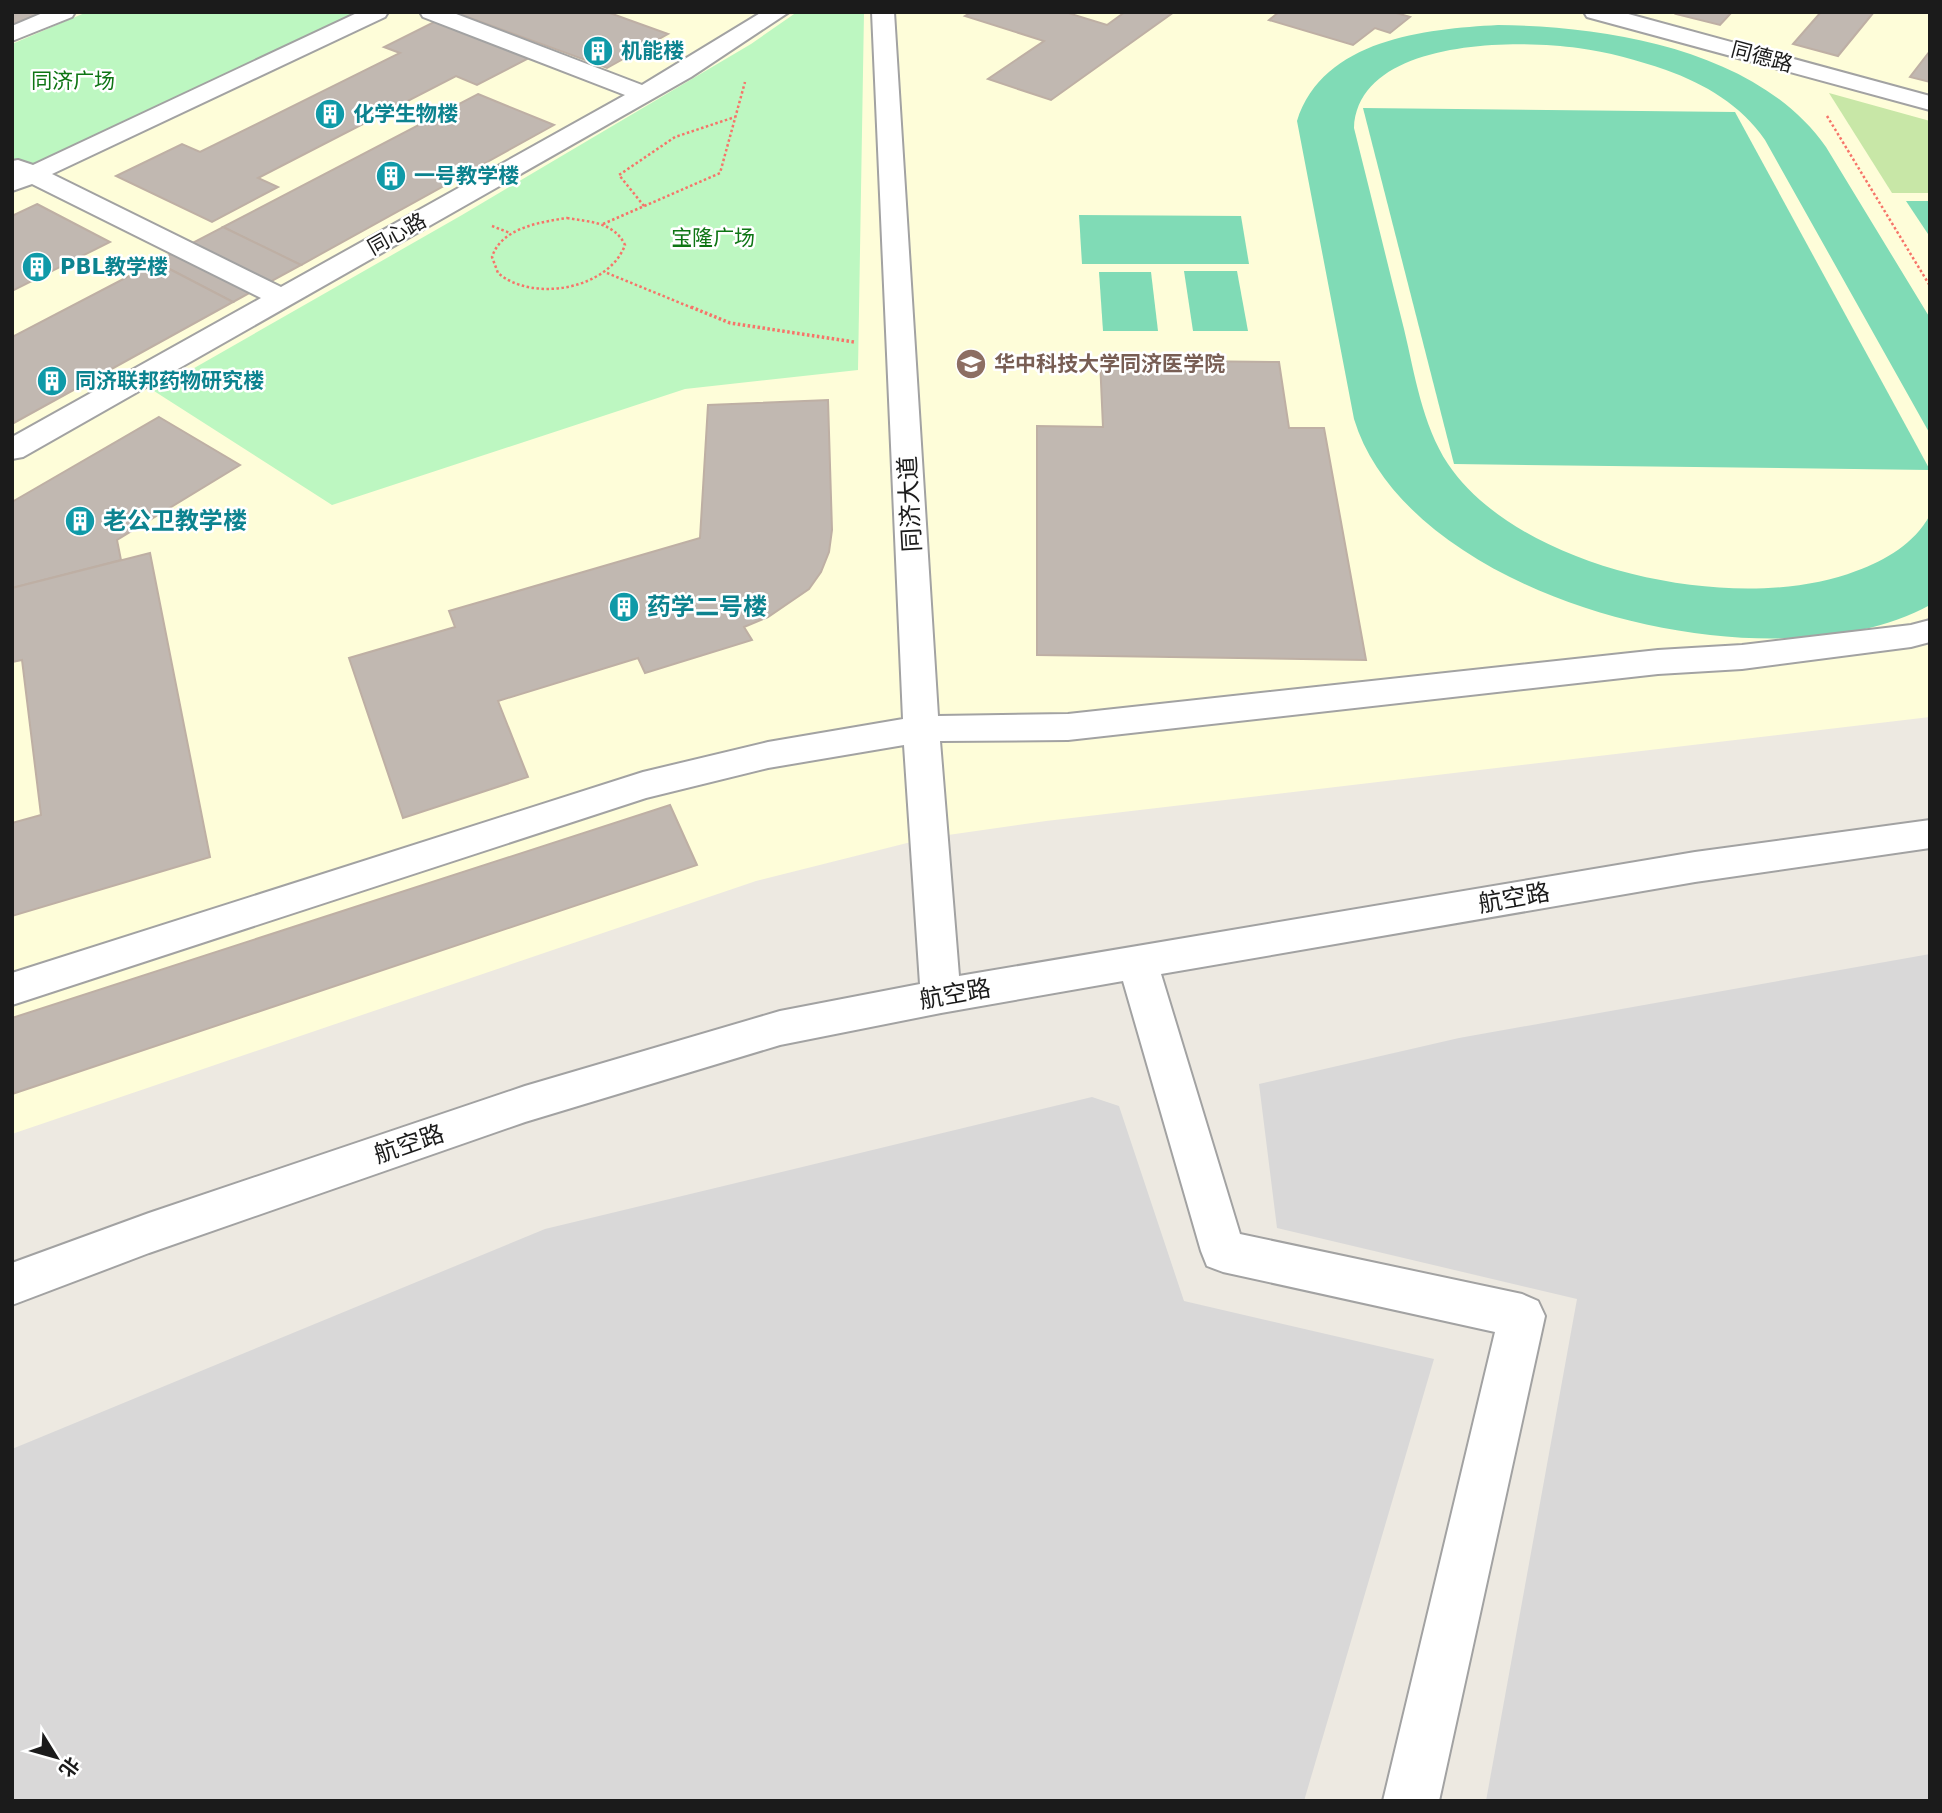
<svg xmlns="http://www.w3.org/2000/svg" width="1942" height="1813" viewBox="0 0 1942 1813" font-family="'DejaVu Sans','Noto Sans SC',sans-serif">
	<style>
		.residential { fill: #d9d8d8 }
		.education { fill: #fefdd9 }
		.grass { fill: #c8e7a7 }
		.park { fill: #bdf7c1 }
		.pitch { fill: #80dbb6 }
		.building { fill: #c1b8b1; stroke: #beafa4; stroke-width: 2 }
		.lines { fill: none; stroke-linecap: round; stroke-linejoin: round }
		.minor-casing { stroke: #a2a2a2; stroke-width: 4 }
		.path-far1 { stroke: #f67469; stroke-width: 2.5; stroke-dasharray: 2.5 2.5; stroke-linecap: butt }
		.path { stroke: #f67469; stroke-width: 3.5; stroke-dasharray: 2.5 2.5; stroke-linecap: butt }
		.minor { fill: #fff; fill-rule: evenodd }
		.labels { text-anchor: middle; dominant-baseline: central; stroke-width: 5; stroke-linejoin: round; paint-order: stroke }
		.far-culture-label { font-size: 21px; font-weight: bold; fill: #0d838f; stroke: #fff; text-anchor: start }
		.far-street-label { font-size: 21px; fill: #1b1b1b; stroke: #fff }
		.far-park-label { font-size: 21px; fill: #0e7514; stroke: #fff }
		.far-education-label { font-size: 21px; font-weight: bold; fill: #785e54; stroke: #fff; text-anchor: start }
		.street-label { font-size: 24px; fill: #1b1b1b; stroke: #fff }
		.culture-label { font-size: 24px; font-weight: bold; fill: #0d838f; stroke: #fff; text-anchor: start }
	</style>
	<rect width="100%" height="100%" fill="#ede9e1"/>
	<!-- residential -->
	<g class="residential">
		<path d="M1930 954V1801H1486L1577 1299 1277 1228 1259 1084 1459 1038Z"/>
		<path d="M1092 1097 1119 1106 1184 1301 1434 1359 1304 1801H12V1449L545 1229Z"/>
	</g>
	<!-- education -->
	<path class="education" d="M12 12H1930V717L1046 821 927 838 756 881 12 1134Z"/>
	<!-- grass -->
	<path class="grass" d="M1829 93 1930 121V193H1892Z"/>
	<!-- park -->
	<g class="park">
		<path d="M87 12H359L12 175V44Z"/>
		<path d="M797 12H864L858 370 685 389 332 505 154 391 462 215 751 44Z"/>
	</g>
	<!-- pitch -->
	<g class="pitch">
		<path d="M1498 25C1609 26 1758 50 1826 147L1930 318V434L1765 140C1741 105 1705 84 1666 70 1637 60 1608 52 1578 48 1515 39 1358 39 1354 128 1371 195 1387 262 1404 329 1415 375 1422 424 1448 464 1521 572 1740 616 1856 571 1886 560 1914 544 1930 515V605C1773 692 1410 603 1354 419L1297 121C1323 39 1425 29 1498 25Z"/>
		<path d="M1363 108 1735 112 1930 470 1454 464Z"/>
		<path d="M1906 201H1930V237Z"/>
		<path d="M1079 215 1241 216 1249 264H1082Z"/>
		<path d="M1184 271H1237L1248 331H1193Z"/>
		<path d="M1099 272H1151L1158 331H1103Z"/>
	</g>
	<!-- building -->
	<g class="building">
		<path d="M12 12H43L12 25Z"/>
		<path d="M454 12H607L668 34 607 68Z"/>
		<path d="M968 12H1074L1071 14 1107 25 1125 12H1174L1051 100 988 79 1044 41 965 16 970 13Z"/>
		<path d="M1279 12H1393L1410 17 1390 33 1375 28 1353 45 1269 20Z"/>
		<path d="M1678 12H1732L1720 25 1676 14Z"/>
		<path d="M1821 12H1874L1838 56 1793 44Z"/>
		<path d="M438 20 533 56 477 85 456 76 258 178 278 187 212 222 116 176 182 144 200 152 400 53 384 47Z"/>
		<path d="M1930 51V82L1910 77Z"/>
		<path d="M478 94 554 125 301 265 223 227Z"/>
		<path d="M37 204 110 242 12 291V216Z"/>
		<path d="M223 227 301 265 233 302 156 262Z"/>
		<path d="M156 262 233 302 12 424V337Z"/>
		<path d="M1100 360 1279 362 1289 428H1324L1366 660 1037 655V426L1103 427Z"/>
		<path d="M828 400 832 530 829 552 821 572 809 589 768 617 744 627 752 640 645 673 638 658 498 701 528 777 403 818 349 658 455 627 449 611 700 538 708 405Z"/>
		<path d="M159 417 240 465 117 540 121 560 12 588V502Z"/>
		<path d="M150 553 210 857 12 916V823L41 815 22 660 12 662V588Z"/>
		<path d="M670 805 697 865 12 1094V1018Z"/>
	</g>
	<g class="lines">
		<!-- minor casing -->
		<g class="minor-casing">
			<g id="minor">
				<path d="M45 12H75L72 17 12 41V26Z"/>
				<path d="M359 12H388L385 17 52 174 281 287 625 95 423 17 420 12H451L642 85 762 12H789L691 77 23 457 12 459V437L261 298 32 184 12 191V161L18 160 33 165Z"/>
				<path d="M872 12H894L938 716 1068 714 1658 650 1742 645 1911 625 1930 620V642L1911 647 1742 669 1658 674 1068 740 940 741 959 976 1695 852 1930 820V848L1695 882 1161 974 1240 1234 1522 1294 1538 1301 1545 1316 1439 1801H1383L1495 1332 1223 1272 1207 1266 1201 1251 1123 981 941 1013 780 1045 525 1122 149 1253 12 1305V1263L149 1213 525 1086 780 1011 920 984 904 745 768 768 646 798 12 1005V973L643 772 768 742 903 719Z"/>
				<path d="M1584 12H1621L1930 96V110L1587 17Z"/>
			</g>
		</g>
		<!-- path-far1 -->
		<g class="path-far1">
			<path d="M1827 116 1930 286"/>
			<path d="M644 206 619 175 675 137 735 117"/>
			<path d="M567 218C590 222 614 222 625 245 609 289 533 303 498 273L492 257C501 228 540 222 567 218Z"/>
			<path d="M603 224 720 173 745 82"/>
			<path d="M492 226 510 233"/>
			<path d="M607 273 695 309"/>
		</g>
		<!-- path -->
		<path class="path" d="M691 307 730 323 854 342"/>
		<!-- minor -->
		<use href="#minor" class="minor"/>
	</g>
	<!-- icons -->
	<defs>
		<g id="building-disc" transform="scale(1.575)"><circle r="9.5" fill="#0f9aa8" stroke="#fff"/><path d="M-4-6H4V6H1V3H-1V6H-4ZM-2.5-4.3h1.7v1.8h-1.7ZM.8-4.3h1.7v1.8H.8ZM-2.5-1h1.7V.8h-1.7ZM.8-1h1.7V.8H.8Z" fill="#fff"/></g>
		<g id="university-disc" transform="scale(1.575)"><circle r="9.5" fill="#8d6e63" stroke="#fff"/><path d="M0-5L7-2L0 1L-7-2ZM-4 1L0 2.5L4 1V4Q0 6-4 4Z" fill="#fff"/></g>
	</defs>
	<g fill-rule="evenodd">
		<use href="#building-disc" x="598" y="51"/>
		<use href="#building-disc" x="330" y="114"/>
		<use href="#building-disc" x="391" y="176"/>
		<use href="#building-disc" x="37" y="267"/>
		<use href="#university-disc" x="971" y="364"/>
		<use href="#building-disc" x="52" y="381"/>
		<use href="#building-disc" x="80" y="521"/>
		<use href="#building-disc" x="624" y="607"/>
	</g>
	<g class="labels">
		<!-- far-culture labels -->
		<g class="far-culture-label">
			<text x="621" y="51">机能楼</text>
			<text x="353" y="114">化学生物楼</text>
			<text x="414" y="176">一号教学楼</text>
			<text x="60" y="267">PBL教学楼</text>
			<text x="75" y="381">同济联邦药物研究楼</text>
		</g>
		<!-- far-street labels -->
		<g class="far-street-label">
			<text transform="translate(1762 57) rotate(15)">同德路</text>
			<text transform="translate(397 234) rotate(-29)">同心路</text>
		</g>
		<!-- far-park labels -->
		<g class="far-park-label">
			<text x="73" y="81">同济广场</text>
			<text x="713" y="238">宝隆广场</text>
		</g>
		<!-- far-education labels -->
		<g class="far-education-label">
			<text x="994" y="364">华中科技大学同济医学院</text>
		</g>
		<!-- street labels -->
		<g class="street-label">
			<text transform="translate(910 504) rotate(-93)">同济大道</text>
			<text transform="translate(1514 898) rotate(-10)">航空路</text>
			<text transform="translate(955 994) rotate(-10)">航空路</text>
			<text transform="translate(409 1144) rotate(-19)">航空路</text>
		</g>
		<!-- culture labels -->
		<g class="culture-label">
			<text x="103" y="521">老公卫教学楼</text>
			<text x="647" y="607">药学二号楼</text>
		</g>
	</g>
	<!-- border -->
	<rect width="1942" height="1813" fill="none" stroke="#1b1b1b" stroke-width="28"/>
	<!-- north arrow -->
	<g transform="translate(56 1757) rotate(127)" stroke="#ffffff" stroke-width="5" paint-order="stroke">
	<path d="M0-5L12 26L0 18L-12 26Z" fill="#1b1b1b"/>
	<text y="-10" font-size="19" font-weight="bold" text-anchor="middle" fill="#1b1b1b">北</text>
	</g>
</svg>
